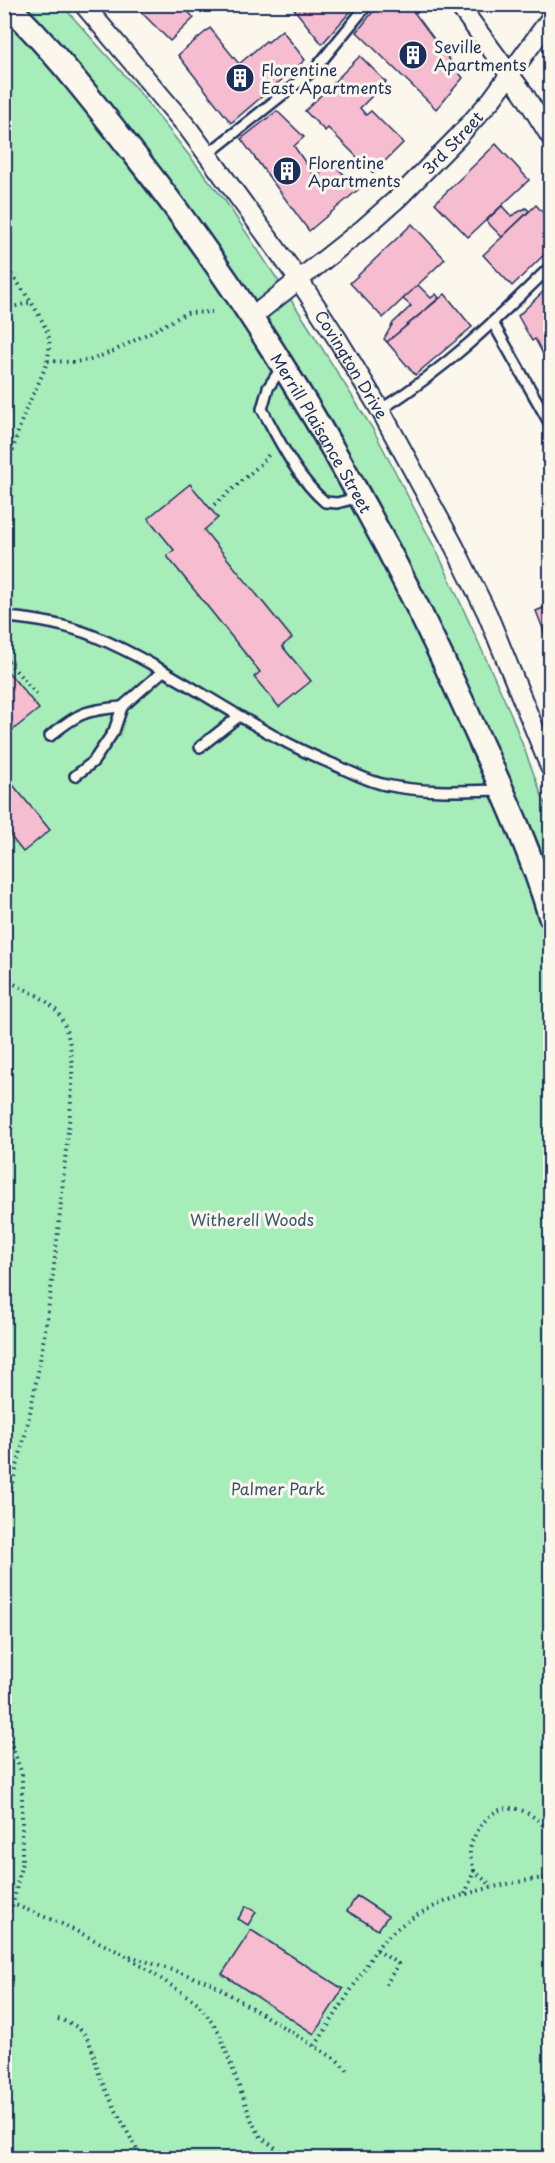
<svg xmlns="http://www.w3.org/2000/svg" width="555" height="2163" viewBox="0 0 555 2163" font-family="'Playpen Sans',sans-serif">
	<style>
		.green { fill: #a6edba; stroke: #608e8c; stroke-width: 1.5 }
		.building { fill: #f6bccf; stroke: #1b2f5e; stroke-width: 1.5 }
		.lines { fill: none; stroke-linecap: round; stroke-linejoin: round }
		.service-casing { stroke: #1b2f5e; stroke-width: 14 }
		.minor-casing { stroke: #1b2f5e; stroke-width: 22 }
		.tertiary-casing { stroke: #1b2f5e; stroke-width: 27 }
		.path { stroke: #1b2f5e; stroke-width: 4; stroke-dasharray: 1.5 4.5; stroke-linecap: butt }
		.service { stroke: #fbf7ec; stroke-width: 9 }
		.minor { stroke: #fbf7ec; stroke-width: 18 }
		.tertiary { stroke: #fbf7ec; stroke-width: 22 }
		.labels { text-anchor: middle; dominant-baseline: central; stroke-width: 6; stroke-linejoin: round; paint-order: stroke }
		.poi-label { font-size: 16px; fill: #1b2f5e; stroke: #fbf7ec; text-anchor: start }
		.street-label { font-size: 16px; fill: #1b2f5e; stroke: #fbf7ec }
		.park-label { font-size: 16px; fill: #375570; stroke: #fbf7ec }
	</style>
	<rect width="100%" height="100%" fill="#fbf7ec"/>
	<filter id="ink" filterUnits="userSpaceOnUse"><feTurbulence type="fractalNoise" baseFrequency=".0167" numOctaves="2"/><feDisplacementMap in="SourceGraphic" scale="12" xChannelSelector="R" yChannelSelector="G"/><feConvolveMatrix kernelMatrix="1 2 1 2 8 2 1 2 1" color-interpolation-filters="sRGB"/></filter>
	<g filter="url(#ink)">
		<!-- green -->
		<path class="green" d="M61 4 135 87 226 202 305 321 374 431 441 560 511 714 550 817V2158H5L4 5Z"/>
		<!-- building -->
		<g class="building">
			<path d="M133 4H181L194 18 170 41Z"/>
			<path d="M290 4H357L322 44Z"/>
			<path d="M379 4H408L463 78 436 109 357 32Z"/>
			<path d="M210 28 239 64 266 41 268 42 282 30 305 60 231 123 178 55Z"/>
			<path d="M360 56 386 82 360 108 366 115 371 111 403 143 373 173 328 128 325 131 305 111Z"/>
			<path d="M277 111 304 137 294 146 315 177 321 173 318 169 330 161 359 189 309 231 241 139Z"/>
			<path d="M496 144 529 180 468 237 435 203Z"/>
			<path d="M536 205 550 220V249L512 286 483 255Z"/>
			<path d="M502 206 511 216 526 208 529 211 502 237 486 221Z"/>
			<path d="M412 224 445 259 383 318 350 283Z"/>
			<path d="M418 285 431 298 436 294 439 298 387 342 384 339 393 323 411 306 403 299Z"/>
			<path d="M550 285V367L535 339 532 341 518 316Z"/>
			<path d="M445 294 472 327 415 375 387 342Z"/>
			<path d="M190 484 218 518 204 530 292 638 282 646 311 681 279 707 254 677 260 672 167 556 174 550 148 518Z"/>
			<path d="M550 605V647L536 611Z"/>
			<path d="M4 667 39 709 4 737Z"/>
			<path d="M4 774 50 830 23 852 4 828Z"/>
			<path d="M357 1896 388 1916 378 1930 347 1911Z"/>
			<path d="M246 1906 256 1912 248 1925 238 1919Z"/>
			<path d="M251 1930 343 1989 314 2034 222 1974Z"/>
		</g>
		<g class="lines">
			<!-- service casing -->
			<g class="service-casing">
				<g id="service">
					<path d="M208 154 315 69 368 4"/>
					<path d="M493 323 550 424"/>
					<path d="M282 367 268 388 262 409C280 442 297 478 325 502L337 503 360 497"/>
					<path d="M380 410C447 368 495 321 550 267"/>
					<path d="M4 617C33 619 67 625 94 636 178 671 250 731 335 765 351 772 369 782 386 785 423 793 463 791 500 790"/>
					<path d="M50 736C78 713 86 710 122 707"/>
					<path d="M200 747 238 717"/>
					<path d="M75 776 93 762 114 731 122 707 163 671"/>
				</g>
			</g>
			<!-- minor casing -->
			<g class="minor-casing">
				<g id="minor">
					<path id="s1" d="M83 4 188 128 299 280 338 340 382 413 454 546 487 613 550 767"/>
					<path d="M458 4 524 94 550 136"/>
					<path id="s2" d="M252 317 364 228 398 198 457 138 492 99 550 19"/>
				</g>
			</g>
			<!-- tertiary casing -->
			<g class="tertiary-casing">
				<g id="tertiary">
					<path id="s3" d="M6 4C54 50 94 103 135 155 269 326 378 514 467 712 497 779 529 845 550 916"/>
				</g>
			</g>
			<!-- path -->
			<g class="path">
				<path d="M4 265C16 279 47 322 49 339 52 366 32 392 23 417 16 437 11 458 4 478"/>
				<path d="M4 309 29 303"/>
				<path d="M48 361 74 362 90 360 114 351 187 313 212 312"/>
				<path d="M210 509 261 464 270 453"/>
				<path d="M4 657 39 697"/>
				<path d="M4 979C21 988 47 997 58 1013 83 1050 68 1119 65 1161 54 1279 40 1397 4 1511"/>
				<path d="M4 1723 22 1774V1862L13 1904"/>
				<path d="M474 1871C473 1865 470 1858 470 1852 470 1845 474 1836 478 1830 500 1795 528 1806 550 1833"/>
				<path d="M465 1894 474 1871 492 1886"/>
				<path d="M4 1896 13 1904"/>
				<path d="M4 1922 13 1904 62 1924 123 1954 198 2003 219 2032 253 2124 261 2137 289 2158"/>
				<path d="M377 1950 398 1964 386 1985"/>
				<path d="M130 1956 211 1983 337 2060 350 2073"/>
				<path d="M58 2019C67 2021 80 2027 85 2035 94 2048 95 2065 101 2079 113 2107 128 2132 141 2158"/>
				<path d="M315 2046C331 2022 346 1997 362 1973 369 1961 376 1948 385 1939 429 1897 494 1885 550 1877"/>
			</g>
			<!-- service -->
			<use href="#service" class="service"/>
			<!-- minor -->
			<use href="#minor" class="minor"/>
			<!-- tertiary -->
			<use href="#tertiary" class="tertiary"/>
		</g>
	</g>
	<!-- icons -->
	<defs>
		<g id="building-disc" transform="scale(1.5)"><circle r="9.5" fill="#1b2f5e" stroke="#fbf7ec"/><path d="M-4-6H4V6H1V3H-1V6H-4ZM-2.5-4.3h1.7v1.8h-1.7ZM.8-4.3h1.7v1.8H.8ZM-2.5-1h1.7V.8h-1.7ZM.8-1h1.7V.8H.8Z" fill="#fff"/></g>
	</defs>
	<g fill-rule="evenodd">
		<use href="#building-disc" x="413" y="55"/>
		<use href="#building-disc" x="240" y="78"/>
		<use href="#building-disc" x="287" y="171"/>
	</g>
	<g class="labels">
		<!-- poi labels -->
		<g class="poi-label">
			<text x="434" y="46">Seville<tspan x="434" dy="18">Apartments</tspan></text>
			<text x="261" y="69">Florentine<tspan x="261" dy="18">East Apartments</tspan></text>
			<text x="308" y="162">Florentine<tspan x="308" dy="18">Apartments</tspan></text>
		</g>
		<!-- street labels -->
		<g class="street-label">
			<text stroke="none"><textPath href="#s2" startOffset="266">3rd Street</textPath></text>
			<text stroke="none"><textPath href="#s1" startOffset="450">Covington Drive</textPath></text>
			<text stroke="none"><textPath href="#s3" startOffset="534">Merrill Plaisance Street</textPath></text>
		</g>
		<!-- park labels -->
		<g class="park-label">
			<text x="252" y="1219">Witherell Woods</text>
			<text x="278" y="1488">Palmer Park</text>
		</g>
	</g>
	<!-- margin -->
	<rect width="555" height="2163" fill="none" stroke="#fbf7ec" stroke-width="24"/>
	<rect x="12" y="12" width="531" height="2139" fill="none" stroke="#1b2f5e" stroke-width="2" filter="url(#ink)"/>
</svg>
